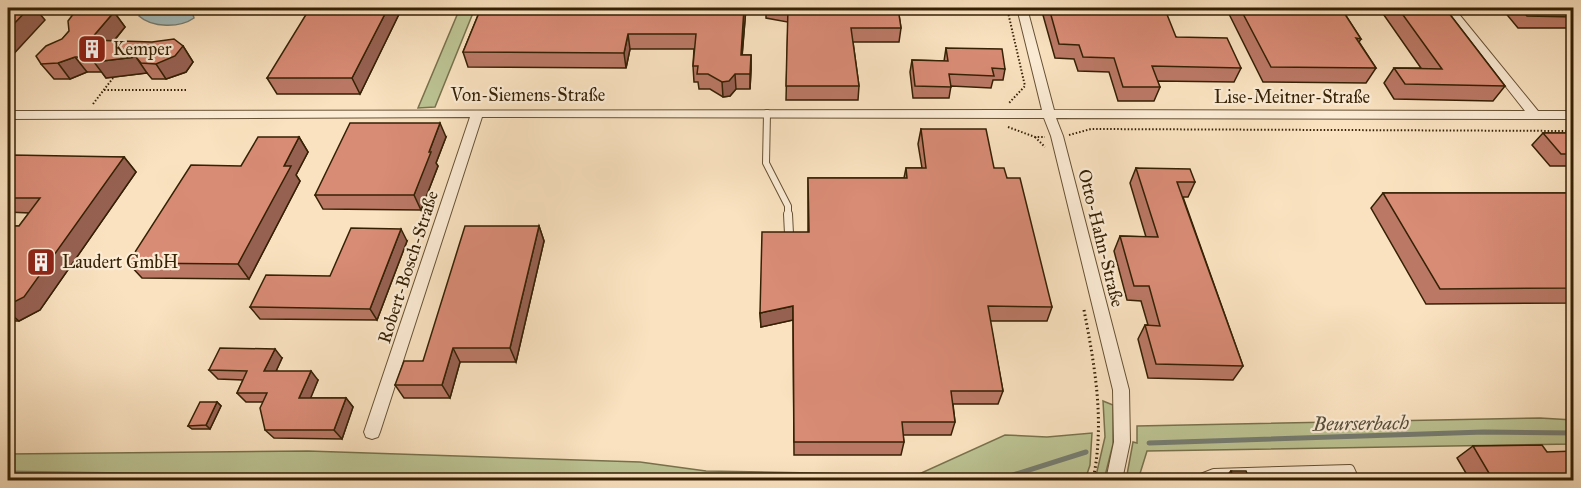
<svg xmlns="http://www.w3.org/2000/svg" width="1581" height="488" viewBox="0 0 1581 488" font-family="'IM FELL Great Primer',serif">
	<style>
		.green { fill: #bcc393; stroke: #78724c; stroke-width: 1.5 }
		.water { fill: #a2bbbc; stroke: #767d72; stroke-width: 1.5 }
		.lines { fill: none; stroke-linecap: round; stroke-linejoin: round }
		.stream { stroke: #767d72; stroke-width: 5 }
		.service-far1-casing { stroke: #665133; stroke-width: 8 }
		.service-casing { stroke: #665133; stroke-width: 10 }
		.minor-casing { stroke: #665133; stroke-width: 2 }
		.path-far1 { stroke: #352104; stroke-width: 2; stroke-dasharray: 1.5 2; stroke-linecap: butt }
		.path { stroke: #352104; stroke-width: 3; stroke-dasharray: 1.5 3; stroke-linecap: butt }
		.service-far1 { stroke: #fcecd6; stroke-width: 6 }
		.service { stroke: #fcecd6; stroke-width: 8 }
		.minor { fill: #fcecd6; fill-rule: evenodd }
		.wall { fill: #ba7865; stroke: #352104; stroke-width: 1.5 }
		.shaded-wall { fill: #976152; stroke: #352104; stroke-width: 1.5 }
		.building { fill: #d88b75; stroke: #352104; stroke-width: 1.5 }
		.labels { text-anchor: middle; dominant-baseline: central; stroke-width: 4.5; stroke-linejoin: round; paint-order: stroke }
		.poi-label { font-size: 18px; fill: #352104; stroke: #fcecd6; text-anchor: start }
		.street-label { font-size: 18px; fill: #352104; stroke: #fcecd6 }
		.water-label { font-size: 20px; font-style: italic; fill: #564f3b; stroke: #fcecd6 }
	</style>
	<rect width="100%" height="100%" fill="#fae2c0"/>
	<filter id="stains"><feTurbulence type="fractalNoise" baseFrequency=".00333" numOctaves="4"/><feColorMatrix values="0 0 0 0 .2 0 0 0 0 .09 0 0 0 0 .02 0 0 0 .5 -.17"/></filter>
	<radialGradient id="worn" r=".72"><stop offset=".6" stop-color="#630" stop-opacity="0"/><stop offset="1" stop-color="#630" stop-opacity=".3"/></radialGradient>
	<!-- green -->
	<g class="green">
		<path d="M460 8H475L435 107 418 108Z"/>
		<path d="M1103 401 1113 405V444L1104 480H1095L1105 437Z"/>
		<path d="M1540 418 1573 420V444L1147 451 1138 480H1126L1133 442 1137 443V426Z"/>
		<path d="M1092 433 1090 465 1085 480H8V454L308 451 640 462 706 471 917 475 1005 435 1047 437Z"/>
	</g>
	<!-- water -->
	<path class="water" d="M143 8H191L194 18C180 28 152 28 139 16Z"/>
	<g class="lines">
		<!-- stream -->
		<g class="stream">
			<path d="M1149 443 1484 432 1574 433"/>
			<path d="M8 473 458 480"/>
			<path d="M997 480 1086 452"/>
		</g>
		<!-- service-far1 casing -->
		<g class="service-far1-casing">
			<path id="service-far1" d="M767 113 766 163 788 206V216"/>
		</g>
		<!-- service casing -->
		<g class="service-casing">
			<g id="service">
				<path d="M788 214 789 234"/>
				<path d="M1196 480 1214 473 1350 469 1355 480"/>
			</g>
		</g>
		<!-- minor casing -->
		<g class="minor-casing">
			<path id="minor" d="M1017 8H1027L1054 110 1525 111 1444 8H1454L1538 111H1574V119L1056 118 1063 136 1129 390 1130 442 1122 480H1106L1114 442 1113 390 1051 136 1044 118 482 117 380 432 378 437 372 439 366 437 364 432 470 117 8 119V111L1042 110Z"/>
		</g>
		<!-- path-far1 -->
		<g class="path-far1">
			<path d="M1007 8 1025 86 1009 103"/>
			<path d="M104 90H186"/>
			<path d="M93 104 113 78"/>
			<path d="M1008 127 1035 137H1045"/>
			<path d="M1069 135 1091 129 1574 131"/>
			<path d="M1035 137 1045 147"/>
		</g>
		<!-- path -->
		<path class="path" d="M1084 310C1095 367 1105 422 1093 480"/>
		<!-- service-far1 -->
		<use href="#service-far1" class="service-far1"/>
		<!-- service -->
		<use href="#service" class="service"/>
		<!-- minor -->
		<use href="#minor" class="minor"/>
	</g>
	<!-- wall -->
	<g class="wall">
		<path d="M402 8 360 94H277L267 78Z"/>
		<path d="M481 8H746L742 55H751V70L750 89H736L730 96 723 97 710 89H699L698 82H694L693 66 694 49H630L626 68 468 67 463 52Z"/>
		<path d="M766 8H898L901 28 899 42H853L859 86 858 100H786L788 22 766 18Z"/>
		<path d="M937 8H991L990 14H939Z"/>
		<path d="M1041 8H1098L1176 37 1241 68 1234 82 1157 81 1160 87 1154 101H1118L1109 72 1078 71 1074 59 1055 58Z"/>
		<path d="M1226 8H1341L1361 39 1359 42 1376 68 1366 83 1263 82Z"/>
		<path d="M1379 8H1445L1505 86 1493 101 1394 99 1384 83 1394 68H1421Z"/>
		<path d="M1504 8H1574V28H1518L1503 10Z"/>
		<path d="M114 12 125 27 114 41 183 46 193 62 186 72 166 79H152L147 73 106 78 102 72H87L70 79H54L41 64 69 31Z"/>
		<path d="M946 48 1005 69 1003 80H993L991 88 951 86 949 98H913L910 72 912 60 944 61Z"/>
		<path d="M921 129 994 168 1007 178 1052 307 1047 321H990L1003 391 998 404H953L955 422 951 435H903L904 442 901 455H794L793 320 761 327 760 313 808 232V178H904L906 168H922L918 144Z"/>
		<path d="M1543 133H1574V166H1550L1532 145Z"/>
		<path d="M299 137 308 152 296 175 300 181 249 279 142 278 128 263 241 166Z"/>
		<path d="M446 137 436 163 438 166 421 210 323 209 315 195Z"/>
		<path d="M124 157 136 172 40 310 19 321H8V226H19L29 213 8 212V160Z"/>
		<path d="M1136 168 1195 182 1188 197H1183L1243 366 1233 380 1148 378 1138 339 1145 325H1148L1141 301 1127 300 1114 251 1120 236 1146 237 1130 183Z"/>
		<path d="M1383 193H1574V303L1426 304 1371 208Z"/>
		<path d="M539 226 544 241 516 362H460L450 398H404L395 385 423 361Z"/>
		<path d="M407 241 377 320 260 319 250 307 330 276Z"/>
		<path d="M282 358 276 371 318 380 310 398H346L353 407 342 439 274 438 265 430 263 402H246L237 393 243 380 218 379 209 370Z"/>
		<path d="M217 402 221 406 210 429H192L188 426Z"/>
		<path d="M1473 446 1547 452 1574 480H1470L1457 458Z"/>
		<path d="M1231 471 1249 478 1351 480H1223Z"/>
	</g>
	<!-- shaded-wall -->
	<g class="shaded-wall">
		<path d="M29 8H35L45 20 8 60V30Z"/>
		<path d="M388 8H402L360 94 352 78Z"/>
		<path d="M744 8H746L741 70V55Z"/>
		<path d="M114 12 125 27 102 55 90 40Z"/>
		<path d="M628 34 630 49 626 68 624 53Z"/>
		<path d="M183 46 193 62 186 72 166 79 156 64Z"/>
		<path d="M751 55V70L750 89V74Z"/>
		<path d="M75 57 87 72 70 79 58 63Z"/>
		<path d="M136 57 147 73 106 78 94 62Z"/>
		<path d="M735 74 736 89 730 96 723 97 722 82Z"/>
		<path d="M440 123 446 137 436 163 438 166 421 210 414 195 429 152Z"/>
		<path d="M299 137 308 152 296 175 300 181 249 279 238 264 284 166Z"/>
		<path d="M124 157 136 172 40 310 19 321 8 312V305Z"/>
		<path d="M539 226 544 241 516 362 510 348Z"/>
		<path d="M401 229 407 241 377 320 370 309Z"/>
		<path d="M793 306V320L761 327 760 313Z"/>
		<path d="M453 348 460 362 450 398 442 385Z"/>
		<path d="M275 349 282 358 272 380 264 371Z"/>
		<path d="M311 371 318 380 307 407 299 398Z"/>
		<path d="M346 398 353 407 342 439 334 430Z"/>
		<path d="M217 402 221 406 210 429 206 425Z"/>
	</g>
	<!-- building -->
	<g class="building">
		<path d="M8 8H29L8 30Z"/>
		<path d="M89 8H110L114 12 90 40 152 42 174 39 183 46 175 56 156 64 141 63 136 57 94 62 90 57H75L58 63 41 64 36 56 46 46 62 39 69 31 68 21 74 13Z"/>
		<path d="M310 8H388L352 78H267Z"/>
		<path d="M481 8H744L741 55H751L750 74H735L729 81 722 82 708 74H697L698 66H693L696 34H628L624 53 463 52Z"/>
		<path d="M784 8H898L901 28H851L859 86H786L788 8Z"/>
		<path d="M1049 8H1098L1166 12 1176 37 1227 38 1241 68 1152 66 1160 87H1123L1114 58 1083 57 1079 45 1059 44Z"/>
		<path d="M1240 8H1341L1361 39 1356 38 1376 68 1271 67Z"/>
		<path d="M1398 8H1445L1505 86 1405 84 1394 68 1442 69Z"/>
		<path d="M1520 8H1574V17L1527 16Z"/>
		<path d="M946 48 1002 49 1005 69 992 68 994 76 949 74 951 87 915 86 912 60 948 61Z"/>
		<path d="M350 123H440L429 152H431L414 195H315Z"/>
		<path d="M921 129H986L994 168H1004L1007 178H1020L1052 307 988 306 1003 391H951L955 422H902L904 442H794L793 306 760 313 762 232H809L808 178H907L906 168H926Z"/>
		<path d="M1543 133H1574V154H1561Z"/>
		<path d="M258 137H299L284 166H291L238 264 128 263 191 165 241 166Z"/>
		<path d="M12 155 124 157 24 297 8 305V226H19L40 198H8V160Z"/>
		<path d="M1136 168 1190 169 1195 182H1177L1243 366 1156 364 1145 325 1160 326 1149 286H1134L1120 236 1158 237Z"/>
		<path d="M1383 193H1574V288L1440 289Z"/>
		<path d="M465 226H539L510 348H453L442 385H395L404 361H423Z"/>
		<path d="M351 228 401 229 370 309 250 307 266 275 330 276Z"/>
		<path d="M220 348 275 349 264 371H311L299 398H346L334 430H265L260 408 267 393H237L247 371 209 370Z"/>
		<path d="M200 402H217L206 425 188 426Z"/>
		<path d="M1542 445 1547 452 1574 451V480H1493L1473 446Z"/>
		<path d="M1231 471H1246L1249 478 1348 475 1351 480H1234Z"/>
	</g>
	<!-- icons -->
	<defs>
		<g id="building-square" transform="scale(1.5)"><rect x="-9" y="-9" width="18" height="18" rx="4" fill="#8f2418" stroke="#fcecd6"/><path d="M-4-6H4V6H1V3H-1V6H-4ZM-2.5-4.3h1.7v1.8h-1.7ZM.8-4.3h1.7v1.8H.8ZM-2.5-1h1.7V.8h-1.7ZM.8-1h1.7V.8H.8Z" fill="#fff"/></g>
	</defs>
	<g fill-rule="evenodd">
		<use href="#building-square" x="92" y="49"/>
		<use href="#building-square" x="41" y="262"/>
	</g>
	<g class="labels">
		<!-- poi labels -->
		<g class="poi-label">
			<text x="113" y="49">Kemper</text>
			<text x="62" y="262">Laudert GmbH</text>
		</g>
		<!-- street labels -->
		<g class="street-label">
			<text x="528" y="95">Von-Siemens-Straße</text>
			<text x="1292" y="97">Lise-Meitner-Straße</text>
			<text transform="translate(1101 238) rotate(76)">Otto-Hahn-Straße</text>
			<text transform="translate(408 267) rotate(-72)">Robert-Bosch-Straße</text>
		</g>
		<!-- water labels -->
		<g class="water-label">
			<text transform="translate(1361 423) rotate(-1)">Beurserbach</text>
		</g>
	</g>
	<!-- margin -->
	<rect width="1581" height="488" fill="none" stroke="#fae2c0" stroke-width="30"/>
	<rect x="9" y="9" width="1563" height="470" fill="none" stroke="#352104" stroke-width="3"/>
	<rect x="15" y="15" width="1551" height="458" fill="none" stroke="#352104" stroke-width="1.5"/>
	<rect width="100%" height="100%" filter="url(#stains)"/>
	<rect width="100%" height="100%" fill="url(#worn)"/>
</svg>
